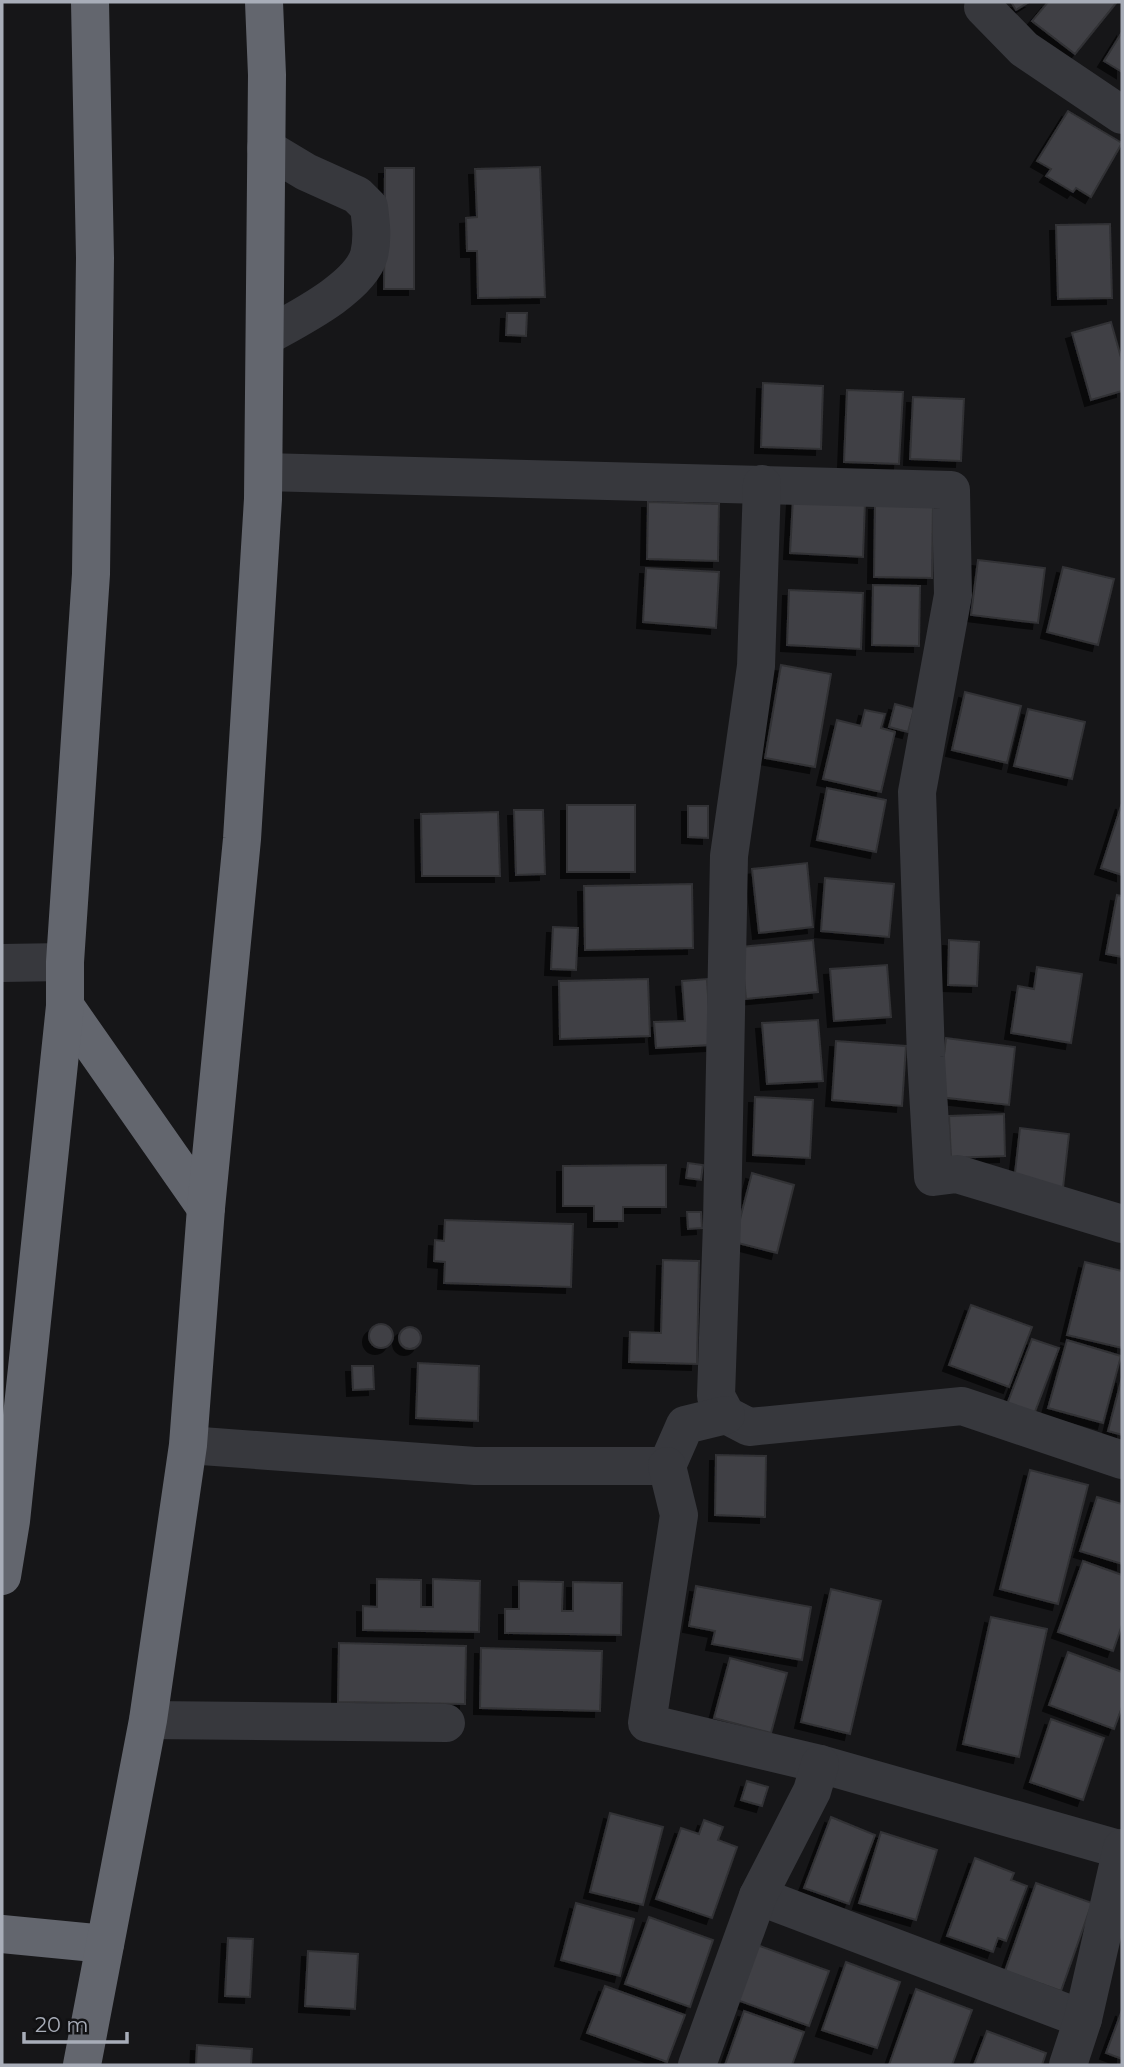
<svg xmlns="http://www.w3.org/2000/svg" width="1124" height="2067" viewBox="0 0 1124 2067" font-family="Montserrat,sans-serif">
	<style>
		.building { fill: #404145; stroke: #303034; stroke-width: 2; filter: url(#shadow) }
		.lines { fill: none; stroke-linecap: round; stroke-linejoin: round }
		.minor { stroke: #37383d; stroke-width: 38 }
		.highway { stroke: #63666e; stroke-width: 38 }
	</style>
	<defs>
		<filter id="shadow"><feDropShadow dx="-6" dy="6" stdDeviation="0" flood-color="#0009"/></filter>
	</defs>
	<rect width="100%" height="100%" fill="#161618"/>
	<!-- building -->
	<g class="building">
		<path d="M1011 2H1029L1016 10Z"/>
		<path d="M1048 2H1117L1075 54 1032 21Z"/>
		<path d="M1122 32V72L1104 61Z"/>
		<path d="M1068 111 1122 143 1091 197 1076 188 1073 192 1046 176 1051 169 1037 161Z"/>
		<path d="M540 167 545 297 478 298 477 251H467L466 218 477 217 475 169Z"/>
		<path d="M385 168H414V289H384Z"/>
		<path d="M1110 224 1112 298 1058 299 1056 225Z"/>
		<path d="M507 313H527L526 336 506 335Z"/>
		<path d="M1111 322 1122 361V391L1091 400 1072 333Z"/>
		<path d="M763 383 823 386 821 449 761 447Z"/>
		<path d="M847 390 903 392 899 464 844 462Z"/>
		<path d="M913 397 964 399 961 461 910 459Z"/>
		<path d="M793 498 865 501 863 557 790 553Z"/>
		<path d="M648 502 719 504 718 561 647 559Z"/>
		<path d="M875 504 933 505 932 578 874 577Z"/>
		<path d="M978 560 1045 568 1038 623 971 615Z"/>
		<path d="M1063 567 1114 579 1098 645 1047 632Z"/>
		<path d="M646 568 719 572 716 628 643 622Z"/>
		<path d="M873 585 920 586 919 646 872 645Z"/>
		<path d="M789 590 863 593 861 649 787 645Z"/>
		<path d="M781 665 831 674 815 767 765 758Z"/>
		<path d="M965 692 1021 706 1007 763 952 750Z"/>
		<path d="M895 704 914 709 908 732 889 727Z"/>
		<path d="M1028 709 1085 722 1072 779 1014 766Z"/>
		<path d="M865 710 885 714 881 728 895 732 881 792 823 779 837 720 861 726Z"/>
		<path d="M827 788 886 800 876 852 817 840Z"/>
		<path d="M1122 803V875L1101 868Z"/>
		<rect x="567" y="805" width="68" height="67"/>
		<path d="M688 806H708V838L688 837Z"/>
		<path d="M514 810H543L545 874 516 875Z"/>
		<path d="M498 812 500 876H422L421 814Z"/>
		<path d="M807 863 813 927 759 933 752 869Z"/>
		<path d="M825 878 894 884 889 937 821 931Z"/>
		<path d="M692 884 693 948 585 950 584 886Z"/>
		<path d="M1117 895 1122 896V957L1106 954Z"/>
		<path d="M553 927 578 928 576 970 551 969Z"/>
		<path d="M813 940 818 992 746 999 741 947Z"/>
		<path d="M949 940 979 942 977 986 948 985Z"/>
		<path d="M887 965 891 1017 834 1021 830 969Z"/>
		<path d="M1037 967 1082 974 1071 1043 1011 1033 1018 986 1034 989Z"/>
		<path d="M648 979 650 1036 560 1039 559 981Z"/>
		<path d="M707 979 711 1045 656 1048 654 1022 685 1021 682 981Z"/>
		<path d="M818 1020 823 1081 767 1084 762 1023Z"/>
		<path d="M946 1038 1015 1047 1009 1105 939 1097Z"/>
		<path d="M836 1041 906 1046 902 1106 832 1100Z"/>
		<path d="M755 1097 813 1100 810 1158 753 1155Z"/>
		<path d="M1004 1114 1005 1156 951 1158 949 1116Z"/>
		<path d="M1020 1128 1069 1134 1062 1197 1013 1191Z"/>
		<path d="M688 1163 703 1165 701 1180 686 1178Z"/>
		<path d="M666 1165V1207H623V1221H594V1206H563V1166Z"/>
		<path d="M752 1173 794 1185 777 1253 734 1242Z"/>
		<path d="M687 1212H701L702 1228 688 1229Z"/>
		<path d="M445 1220 573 1224 571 1287 444 1283 445 1262 434 1261 435 1240 444 1241Z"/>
		<path d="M663 1260 699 1261 697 1364 629 1362 630 1332 661 1333Z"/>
		<path d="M1085 1262 1122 1271V1348L1067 1335Z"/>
		<path d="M971 1305 1032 1327 1009 1387 949 1365Z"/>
		<circle cx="381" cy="1336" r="12"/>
		<circle cx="410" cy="1338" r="11"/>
		<path d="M1032 1339 1059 1348 1033 1417 1006 1407Z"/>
		<path d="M1067 1340 1121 1356 1103 1423 1048 1408Z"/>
		<path d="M418 1363 479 1366 478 1421 416 1418Z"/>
		<path d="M352 1366H373L374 1389 353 1390Z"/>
		<path d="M1122 1377V1435L1108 1431Z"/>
		<path d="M716 1455 766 1456 765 1517 715 1515Z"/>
		<path d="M1030 1470 1088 1485 1058 1604 1000 1589Z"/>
		<path d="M1097 1497 1122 1504V1564L1080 1551Z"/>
		<path d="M1083 1561 1122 1575V1625L1113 1651 1058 1632Z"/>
		<path d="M377 1579 421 1580V1607H433V1579L480 1581 479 1632 363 1630V1606L377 1607Z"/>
		<path d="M519 1581 563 1582 562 1611H573V1582L622 1583 621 1635 505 1633V1609H519Z"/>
		<path d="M696 1586 811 1607 802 1660 712 1644 715 1631 689 1626Z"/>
		<path d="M831 1589 881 1601 850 1734 801 1722Z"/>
		<path d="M991 1617 1047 1629 1019 1757 963 1744Z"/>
		<path d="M339 1643 466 1646 465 1704 338 1702Z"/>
		<path d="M481 1648 602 1651 600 1711 480 1708Z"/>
		<path d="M1068 1652 1122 1672V1707L1114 1729 1049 1705Z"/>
		<path d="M730 1658 787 1673 771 1733 714 1718Z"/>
		<path d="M1051 1719 1104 1738 1083 1800 1030 1782Z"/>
		<path d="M747 1781 768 1787 762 1806 741 1800Z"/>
		<path d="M610 1813 663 1827 643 1905 590 1892Z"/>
		<path d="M831 1817 875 1835 849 1904 804 1888Z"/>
		<path d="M704 1820 723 1827 718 1840 737 1847 712 1918 656 1899 681 1828 699 1834Z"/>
		<path d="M881 1832 937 1850 916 1920 859 1903Z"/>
		<path d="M975 1858 1014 1873 1011 1880 1027 1886 1006 1941 998 1938 993 1952 947 1936Z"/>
		<path d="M1036 1883 1092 1903 1061 1991 1005 1971Z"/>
		<path d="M576 1903 634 1919 620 1976 561 1960Z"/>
		<path d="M649 1917 713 1940 690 2007 625 1984Z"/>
		<path d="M228 1938 253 1939 250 1997 225 1996Z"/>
		<path d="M757 1945 829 1971 809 2026 737 2000Z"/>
		<path d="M308 1951 358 1954 355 2009 305 2006Z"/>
		<path d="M846 1962 900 1982 877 2048 822 2030Z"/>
		<path d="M605 1986 685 2015 667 2062 587 2033Z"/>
		<path d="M916 1989 972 2010 952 2065H889Z"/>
		<path d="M1122 2010V2059L1106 2053Z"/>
		<path d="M744 2011 804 2032 792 2065H725Z"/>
		<path d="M987 2031 1046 2053 1042 2065H974Z"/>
		<path d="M197 2045 252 2049 251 2065H196Z"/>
	</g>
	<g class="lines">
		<!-- minor -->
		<g class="minor">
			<path d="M983 7 1024 49 1122 115"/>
			<path d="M265 337C295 320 359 289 369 255 373 239 371 223 369 207L357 195 306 172 266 148"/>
			<path d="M264 472 951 490 953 595 917 792 926 1057 933 1177 957 1174 1122 1224"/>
			<path d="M762 484 756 666 729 856 722 1223 716 1396 726 1415 749 1427 962 1406 1122 1460"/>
			<path d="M2 963 65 962"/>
			<path d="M188 1445 475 1466H667L685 1425 726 1415"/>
			<path d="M667 1466 679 1515 647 1723 820 1764 1122 1850"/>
			<path d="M148 1720 446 1723"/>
			<path d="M758 1896 1083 2019"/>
			<path d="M697 2065 758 1896 812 1791 820 1764"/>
			<path d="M1068 2065 1083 2019 1122 1848"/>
		</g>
		<!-- highway -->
		<g class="highway">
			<path d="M65 1006 206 1208"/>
			<path d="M2 1576 11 1521 65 1006V962L91 574 95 258 90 2"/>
			<path d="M2 1934 105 1944"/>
			<path d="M82 2065 148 1720 188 1445 206 1208 242 839 263 499 267 75 264 2"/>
		</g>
	</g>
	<!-- border -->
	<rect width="1124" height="2067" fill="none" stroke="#a8adb8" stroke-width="7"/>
	<!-- scale -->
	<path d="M24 2032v10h103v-10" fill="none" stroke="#a8adb8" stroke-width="3.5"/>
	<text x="35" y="2032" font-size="21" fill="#a8adb8" stroke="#111113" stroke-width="5" paint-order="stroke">20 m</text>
</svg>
